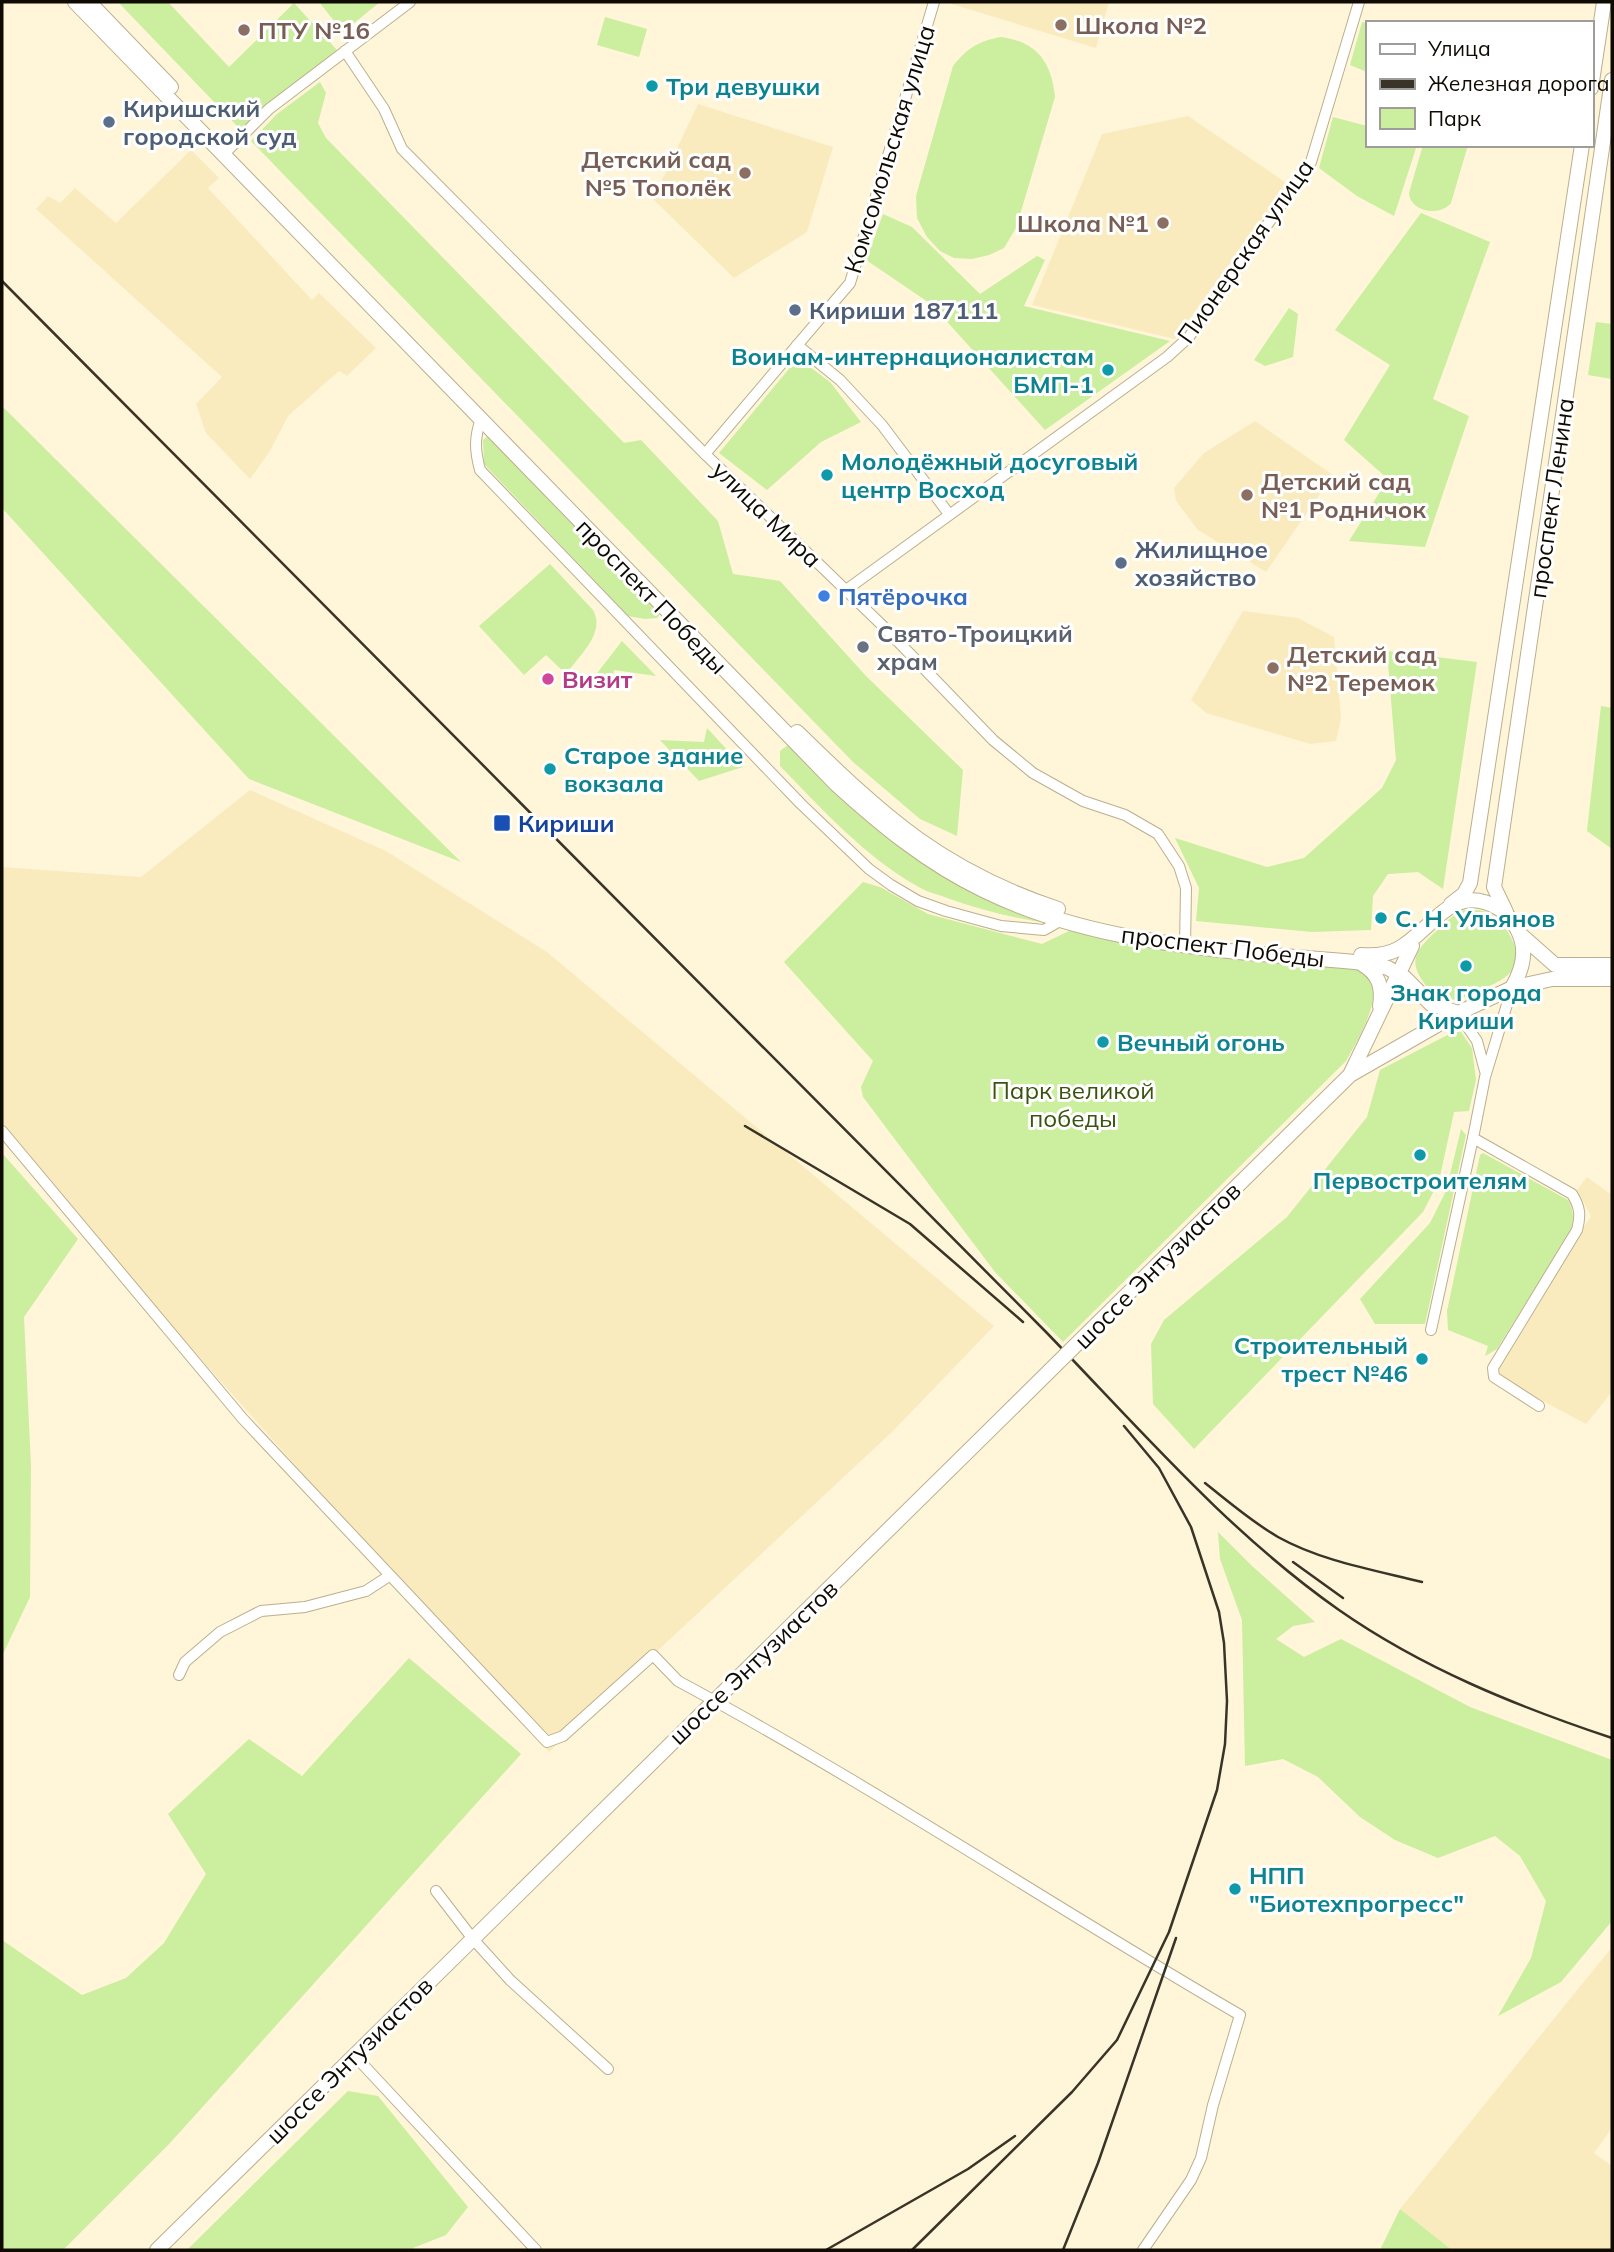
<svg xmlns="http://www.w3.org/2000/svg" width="1614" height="2252" viewBox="0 0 1614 2252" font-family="Mulish,sans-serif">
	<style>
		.built { fill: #faebbf }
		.green { fill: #ccee9f }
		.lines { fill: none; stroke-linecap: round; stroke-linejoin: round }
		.minor-casing { stroke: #bbaf8d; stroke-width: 12 }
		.secondary-casing { stroke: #bbaf8d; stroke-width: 16 }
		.minor { stroke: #fff; stroke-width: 10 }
		.secondary { stroke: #fff; stroke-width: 14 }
		.rail { stroke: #393427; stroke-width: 2.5 }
		.secondary-bridge-casing { stroke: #bbaf8d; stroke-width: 16; stroke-linecap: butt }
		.secondary-bridge { stroke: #fff; stroke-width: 14 }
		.education-dot { fill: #8d6e63; stroke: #fff; stroke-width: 2.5 }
		.culture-dot { fill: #0f9aa8; stroke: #fff; stroke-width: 2.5 }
		.service-dot { fill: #5c6f8a; stroke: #fff; stroke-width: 2.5 }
		.shop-dot { fill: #3f7fe0; stroke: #fff; stroke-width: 2.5 }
		.worship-dot { fill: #6b7280; stroke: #fff; stroke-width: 2.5 }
		.hotel-dot { fill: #d1479c; stroke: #fff; stroke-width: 2.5 }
		.transit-dot { fill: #1a4fb4; stroke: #fff; stroke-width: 2.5 }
		.labels { text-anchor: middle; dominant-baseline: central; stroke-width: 6; stroke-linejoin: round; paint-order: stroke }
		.education-label { font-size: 24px; font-weight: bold; fill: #785e54; stroke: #fff; text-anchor: start }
		.culture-label { font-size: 24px; font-weight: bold; fill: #0d838f; stroke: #fff; text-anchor: start }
		.service-label { font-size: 24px; font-weight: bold; fill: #4e5e75; stroke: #fff; text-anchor: start }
		.street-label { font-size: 24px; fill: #0f0b02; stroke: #fff }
		.shop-label { font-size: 24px; font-weight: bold; fill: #366cbe; stroke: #fff; text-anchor: start }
		.worship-label { font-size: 24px; font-weight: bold; fill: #5b616d; stroke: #fff; text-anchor: start }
		.hotel-label { font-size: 24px; font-weight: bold; fill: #b23c85; stroke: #fff; text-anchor: start }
		.transit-label { font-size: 24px; font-weight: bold; fill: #164399; stroke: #fff; text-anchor: start }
		.park-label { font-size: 24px; fill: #3b5310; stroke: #fff }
	</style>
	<rect width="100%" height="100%" fill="#fff5d8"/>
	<!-- built -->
	<g class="built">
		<path d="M945 2H1109L1096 48Z"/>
		<path d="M698 104 833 147 807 232 734 278 653 199Z"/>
		<path d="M1188 116 1288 184 1175 339 1032 305 1102 134Z"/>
		<path d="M191 150 219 178 208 188 312 300 319 293 376 348 347 376 339 371 288 416 270 451 250 479 206 433 196 404 222 377 36 209 48 196 60 203 75 188 116 223Z"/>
		<path d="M1255 421 1333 475 1266 572 1198 530 1176 501 1174 488 1204 453Z"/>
		<path d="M1243 611 1298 618 1334 637 1341 718 1336 741 1310 744 1206 713 1191 700Z"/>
		<path d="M250 790 386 851 547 952 994 1326 892 1432 549 1752 2 1134V867L141 877Z"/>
		<path d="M1587 1177 1612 1195V1392L1586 1424 1500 1378 1497 1368 1505 1352 1591 1216 1577 1190Z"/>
		<path d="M1612 1947V2128L1594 2153 1612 2166V2250H1452L1400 2209Z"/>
	</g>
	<!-- green -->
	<g class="green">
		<path d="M118 2H168L229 67 294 3 337 50 240 129Z"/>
		<path d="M319 2H380L343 32Z"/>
		<path d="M605 17 647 29 639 57 597 45Z"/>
		<path d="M1362 22 1368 23 1367 72 1350 65Z"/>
		<path d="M1001 37C1037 42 1051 61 1055 97L1016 228 1004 248 989 255 972 259 954 258 940 251 927 237 917 218 916 196 953 66C967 48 979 41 1001 37Z"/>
		<path d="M320 82 326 93 318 123 326 138 624 443 641 440 718 521 733 574 780 581 866 676 963 770 957 836 920 819 853 762 251 141 277 114Z"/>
		<path d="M1333 117 1367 126V145H1417L1394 216 1357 196 1319 168Z"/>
		<path d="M1423 145H1468L1451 203C1440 217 1410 212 1409 193Z"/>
		<path d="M1421 213 1490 242 1433 399 1469 416 1425 547 1349 541 1388 479 1344 440 1390 365 1335 330Z"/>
		<path d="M883 214 912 227 980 294 1037 256 1045 260 1024 306 1170 341 1045 430 931 304 866 260Z"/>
		<path d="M1289 308 1298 314 1293 357 1265 366 1254 360Z"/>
		<path d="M1596 322 1612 324V379L1588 375Z"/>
		<path d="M798 358 830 382 861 422 821 442 767 490 719 453Z"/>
		<path d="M2 406 461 862 249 779 2 508Z"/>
		<path d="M489 435 662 612 657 618 645 619 628 616 484 464 483 440Z"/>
		<path d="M550 564 593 610C606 633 579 656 566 674L546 655 524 675 479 626Z"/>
		<path d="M622 641 656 676 614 670 610 691 595 676Z"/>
		<path d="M1387 651 1477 662 1443 889 1418 872 1388 874 1373 896 1371 930 1312 932 1196 921 1199 888 1175 838 1267 867 1304 858 1382 788 1396 760Z"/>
		<path d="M1601 706 1612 708V849L1587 831Z"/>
		<path d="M707 728 743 767 699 781 660 740 704 742Z"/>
		<path d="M792 742 1043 919 1040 922C1008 917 978 909 947 898 937 894 926 892 917 886 864 856 822 809 780 766V751Z"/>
		<path d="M863 882 880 887 928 914 1042 944 1069 931 1081 929 1264 957C1276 963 1289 966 1301 965 1307 964 1311 962 1317 962 1328 962 1344 963 1355 966 1396 980 1358 1039 1346 1061L1063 1342 995 1272 863 1097 861 1087 873 1061 784 962Z"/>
		<path d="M1464 910C1473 910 1483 909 1490 914 1505 922 1521 948 1515 965 1509 979 1493 984 1481 990 1468 996 1459 1002 1445 999 1435 997 1430 992 1424 983 1408 960 1416 951 1434 933 1444 924 1452 915 1464 910Z"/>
		<path d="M1459 1029 1472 1048 1476 1080 1469 1111 1454 1112 1439 1181 1423 1212 1194 1449 1153 1404 1151 1344 1164 1320 1287 1217 1367 1117 1380 1070Z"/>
		<path d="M1461 1129 1466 1135 1425 1324H1375L1360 1299 1430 1223 1446 1191Z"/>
		<path d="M2 1153 78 1239 24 1317 31 1467 30 1597 2 1656Z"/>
		<path d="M1483 1153 1568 1200C1574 1211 1574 1218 1571 1230L1497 1349 1485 1356 1488 1346 1448 1330 1447 1311 1480 1155Z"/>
		<path d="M1218 1532 1252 1566 1315 1622 1293 1626 1276 1639 1304 1657 1341 1639 1470 1707 1612 1760V1921L1561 1982 1498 2016 1531 1958 1546 1901 1520 1856 1495 1836 1438 1858 1395 1840 1360 1817 1318 1777 1283 1759 1245 1766 1242 1620 1220 1559Z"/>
		<path d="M409 1658 521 1754 170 2143 63 2250H2V1940L82 1995 126 1978 164 1943 206 1874 168 1814 249 1739 302 1776Z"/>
		<path d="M348 2091 378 2096 468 2207 446 2235 413 2248 412 2250H187Z"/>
		<path d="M1400 2209 1452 2250H1380Z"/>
	</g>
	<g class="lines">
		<!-- minor casing -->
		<g class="minor-casing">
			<g id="minor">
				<path d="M345 51 384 109 402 149 705 454 885 628 993 740 1033 773 1083 801 1125 815 1158 834 1179 866 1186 888 1185 946"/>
				<path d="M224 154 269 109 410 2"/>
				<path d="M797 345 840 380 882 425 949 514"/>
				<path d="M481 419C474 438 475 451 480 470L801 804 869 869 891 885 918 901 946 911 1001 926 1044 930 1058 922 1060 919"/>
				<path d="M705 454 850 283 934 2"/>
				<path d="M846 590 1167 357 1189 337 1311 162 1359 2"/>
				<path d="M1512 988 1485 1077 1473 1138 1572 1194C1580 1207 1581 1215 1577 1230L1493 1368 1494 1377 1539 1406"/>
				<path d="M1458 1013 1477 1041 1485 1071"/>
				<path d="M2 1131 243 1419 547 1742 563 1736 653 1655 678 1681C870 1784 1052 1906 1240 2015L1213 2105 1201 2158 1191 2180 1143 2250"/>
				<path d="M1431 1330 1473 1138"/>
				<path d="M179 1675 185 1662 220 1632 261 1611 305 1607 366 1591 389 1576"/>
				<path d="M436 1891 473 1939 510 1980 608 2069"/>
				<path d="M354 2055 536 2250"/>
			</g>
		</g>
		<!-- secondary casing -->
		<g class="secondary-casing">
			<g id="secondary">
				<path d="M75 2 836 784C881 825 927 863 983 890 1103 949 1243 951 1374 964L1388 968 1405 978 1431 1004 1458 1013 1512 988 1552 979H1612"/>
				<path d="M89 2 171 87"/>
				<path d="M1591 88 1604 2"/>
				<path d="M797 732C835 769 875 808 918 839 960 869 1010 893 1058 909"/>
				<path d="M1451 904 1464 894 1470 883 1582 145"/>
				<path d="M1506 912 1494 887 1612 80"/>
				<path d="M1521 935 1555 965H1612"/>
				<path d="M1361 955C1374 956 1387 955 1398 949 1432 931 1452 881 1498 908 1510 915 1519 929 1522 942 1526 958 1520 974 1512 988"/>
				<path d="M1362 964C1379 974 1383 987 1380 1006"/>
				<path d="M1351 1073 1412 946"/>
				<path d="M1094 1327 1350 1075 1458 1013"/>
				<path d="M157 2250 1013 1407"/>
			</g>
		</g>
		<!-- minor -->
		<use href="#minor" class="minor"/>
		<!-- secondary -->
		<use href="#secondary" class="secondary"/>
		<!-- rail -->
		<g class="rail">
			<path d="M2 281 1046 1332C1139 1428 1229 1533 1339 1610 1422 1668 1516 1706 1612 1738"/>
			<path d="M745 1126 910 1224 1023 1322"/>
			<path d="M1205 1483C1229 1502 1252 1522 1278 1537 1321 1561 1374 1570 1422 1582"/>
			<path d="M1293 1562 1343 1598"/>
			<path d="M826 2250 968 2169 1015 2136"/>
			<path d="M912 2250 1072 2092 1117 2040 1169 1932 1217 1790 1225 1744 1227 1701 1224 1643 1219 1612 1191 1527 1159 1468 1124 1426"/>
			<path d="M1063 2250 1098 2163 1176 1938"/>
		</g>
		<!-- secondary-bridge casing -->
		<g class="secondary-bridge-casing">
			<path id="secondary-bridge" d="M1013 1407 1094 1327"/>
		</g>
		<!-- secondary-bridge -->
		<use href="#secondary-bridge" class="secondary-bridge"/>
	</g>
	<!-- markers -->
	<g class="education-dot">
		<circle cx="1061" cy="25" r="7"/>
		<circle cx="244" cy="30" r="7"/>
		<circle cx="745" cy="173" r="7"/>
		<circle cx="1163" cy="223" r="7"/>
		<circle cx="1247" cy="495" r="7"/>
		<circle cx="1273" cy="668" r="7"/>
	</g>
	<g class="culture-dot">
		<circle cx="652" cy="86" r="7"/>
		<circle cx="1108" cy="370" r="7"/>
		<circle cx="827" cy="475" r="7"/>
		<circle cx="550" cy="769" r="7"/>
		<circle cx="1381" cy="918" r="7"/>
		<circle cx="1466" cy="966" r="7"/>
		<circle cx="1103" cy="1042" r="7"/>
		<circle cx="1420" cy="1155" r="7"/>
		<circle cx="1422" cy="1359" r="7"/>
		<circle cx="1235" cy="1889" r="7"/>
	</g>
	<g class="service-dot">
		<circle cx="109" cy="122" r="7"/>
		<circle cx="795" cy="310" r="7"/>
		<circle cx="1121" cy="563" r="7"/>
	</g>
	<circle class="shop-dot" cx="824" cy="596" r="7"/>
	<circle class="worship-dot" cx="863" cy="647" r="7"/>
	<circle class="hotel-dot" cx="548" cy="679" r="7"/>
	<rect class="transit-dot" x="493" y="814" width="18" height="18" rx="3.5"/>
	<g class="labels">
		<!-- education labels -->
		<g class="education-label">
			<text x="1075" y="25">Школа №2</text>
			<text x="258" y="30">ПТУ №16</text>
			<text x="731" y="159" text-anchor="end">Детский сад<tspan x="731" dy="28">№5 Тополёк</tspan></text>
			<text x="1149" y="223" text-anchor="end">Школа №1</text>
			<text x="1261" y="481">Детский сад<tspan x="1261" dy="28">№1 Родничок</tspan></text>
			<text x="1287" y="654">Детский сад<tspan x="1287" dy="28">№2 Теремок</tspan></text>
		</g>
		<!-- culture labels -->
		<g class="culture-label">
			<text x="666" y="86">Три девушки</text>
			<text x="1094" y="356" text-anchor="end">Воинам-интернационалистам<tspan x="1094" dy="28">БМП-1</tspan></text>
			<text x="841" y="461">Молодёжный досуговый<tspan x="841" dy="28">центр Восход</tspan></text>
			<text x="564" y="755">Старое здание<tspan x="564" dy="28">вокзала</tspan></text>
			<text x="1395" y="918">С. Н. Ульянов</text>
			<text x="1466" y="992" text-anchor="middle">Знак города<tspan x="1466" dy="28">Кириши</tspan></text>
			<text x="1117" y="1042">Вечный огонь</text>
			<text x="1420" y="1180" text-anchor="middle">Первостроителям</text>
			<text x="1408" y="1345" text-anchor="end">Строительный<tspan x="1408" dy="28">трест №46</tspan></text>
			<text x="1249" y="1875">НПП<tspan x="1249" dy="28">"Биотехпрогресс"</tspan></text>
		</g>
		<!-- service labels -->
		<g class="service-label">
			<text x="123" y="108">Киришский<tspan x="123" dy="28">городской суд</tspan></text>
			<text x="809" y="310">Кириши 187111</text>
			<text x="1135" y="549">Жилищное<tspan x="1135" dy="28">хозяйство</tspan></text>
		</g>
		<!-- street labels -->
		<g class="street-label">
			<text transform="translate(889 149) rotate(-73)">Комсомольская улица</text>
			<text transform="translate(1245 251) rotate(-55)">Пионерская улица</text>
			<text transform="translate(1551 498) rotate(-82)">проспект Ленина</text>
			<text transform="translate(767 514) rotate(44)">улица Мира</text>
			<text transform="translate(652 596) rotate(46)">проспект Победы</text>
			<text transform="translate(1223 946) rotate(7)">проспект Победы</text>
			<text transform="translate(1157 1265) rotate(-45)">шоссе Энтузиастов</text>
			<text transform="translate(753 1662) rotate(-44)">шоссе Энтузиастов</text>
			<text transform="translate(349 2060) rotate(-45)">шоссе Энтузиастов</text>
		</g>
		<!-- shop labels -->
		<g class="shop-label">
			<text x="838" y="596">Пятёрочка</text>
		</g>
		<!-- worship labels -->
		<g class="worship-label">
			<text x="877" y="633">Свято-Троицкий<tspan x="877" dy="28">храм</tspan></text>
		</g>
		<!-- hotel labels -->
		<g class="hotel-label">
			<text x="562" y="679">Визит</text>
		</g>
		<!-- transit labels -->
		<g class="transit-label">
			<text x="518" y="823">Кириши</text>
		</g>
		<!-- park labels -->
		<g class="park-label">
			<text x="1073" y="1090">Парк великой<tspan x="1073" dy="28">победы</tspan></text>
		</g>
	</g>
	<!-- border -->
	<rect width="1614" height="2252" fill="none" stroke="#0f0b02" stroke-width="7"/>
	<!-- legend -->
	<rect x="1366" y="21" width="228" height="126" fill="#ffffff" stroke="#9f9d9a" stroke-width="2"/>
	<rect x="1380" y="44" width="35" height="10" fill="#ffffff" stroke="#9f9d9a" stroke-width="2"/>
	<text x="1428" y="56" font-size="21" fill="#0f0b02">Улица</text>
	<rect x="1380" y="79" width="35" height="10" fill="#393427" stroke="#9f9d9a" stroke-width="2"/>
	<text x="1428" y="91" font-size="21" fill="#0f0b02">Железная дорога</text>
	<rect x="1380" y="108" width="35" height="21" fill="#ccee9f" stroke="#9f9d9a" stroke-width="2"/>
	<text x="1428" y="126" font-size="21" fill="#0f0b02">Парк</text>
</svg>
